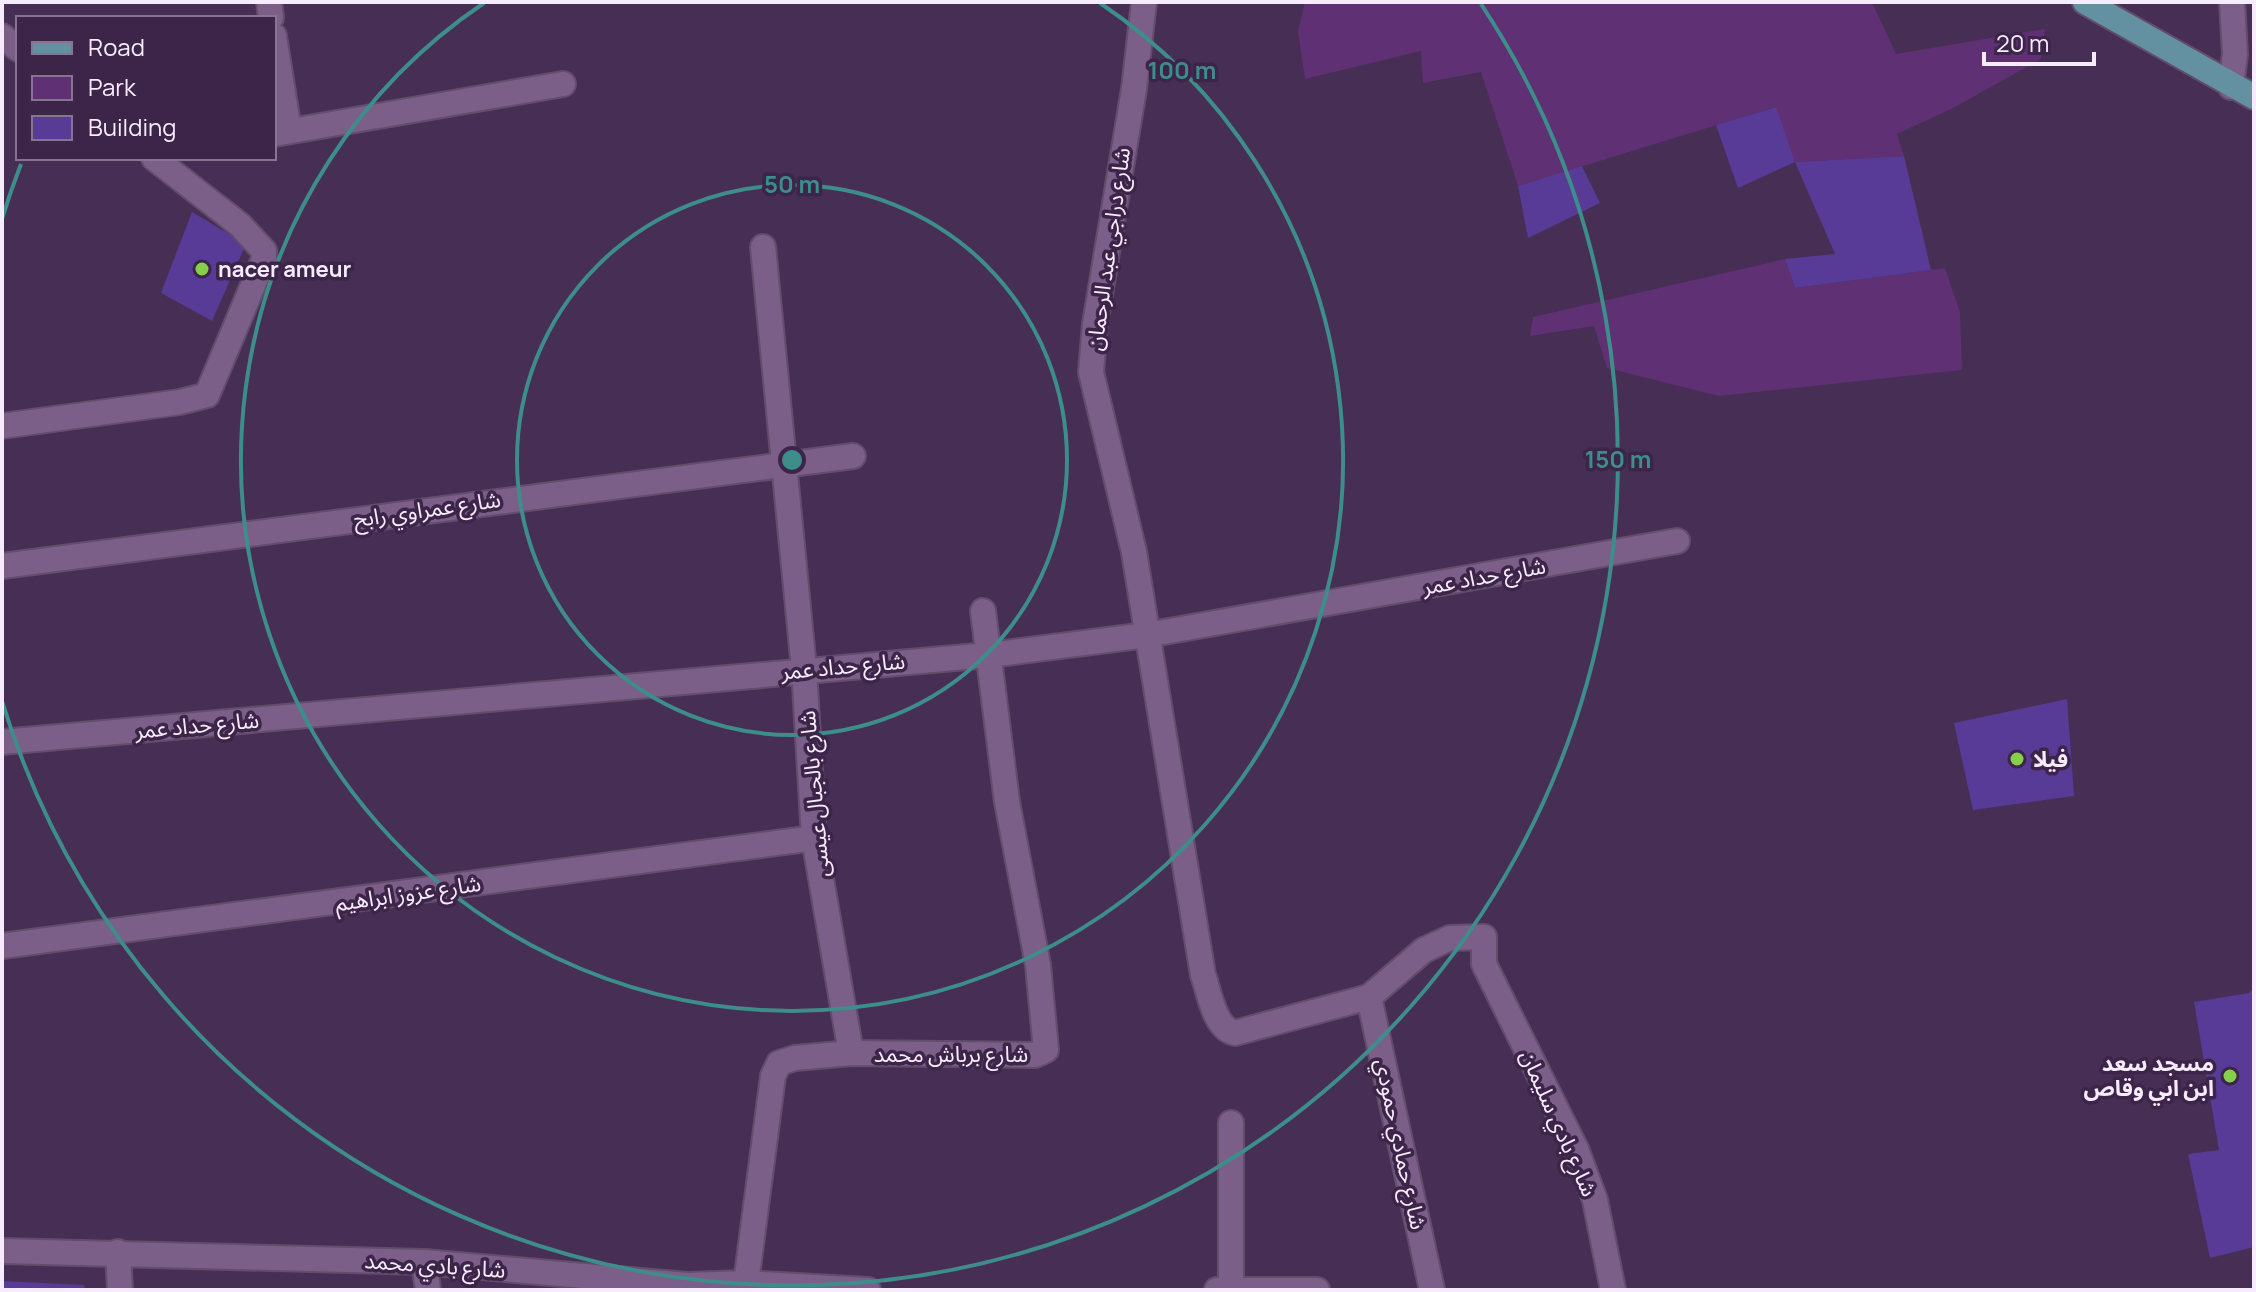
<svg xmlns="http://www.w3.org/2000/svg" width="2256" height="1292" viewBox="0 0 2256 1292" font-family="Manrope,'Noto Sans Arabic',sans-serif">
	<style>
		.green { fill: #5f3074 }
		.building { fill: #583b97 }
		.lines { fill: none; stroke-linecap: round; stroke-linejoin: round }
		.minor-casing { stroke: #624d6b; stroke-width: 28 }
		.major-casing { stroke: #624d6b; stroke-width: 28 }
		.minor { stroke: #7b5f88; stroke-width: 24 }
		.major { stroke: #6391a1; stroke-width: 24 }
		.ring { fill: none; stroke: #3d8d8b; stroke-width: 4 }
		.poi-dot { fill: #85cf4c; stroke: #3d2449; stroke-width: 3 }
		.labels { text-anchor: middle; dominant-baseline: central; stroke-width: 7; stroke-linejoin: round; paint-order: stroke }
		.street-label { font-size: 22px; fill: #f7ebfe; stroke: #3d2449 }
		.poi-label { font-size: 22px; font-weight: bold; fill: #f7ebfe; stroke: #3d2449; text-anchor: start }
		.centre { fill: #3d8d8b; stroke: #3d2449; stroke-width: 4 }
		.ring-label { font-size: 24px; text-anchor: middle; font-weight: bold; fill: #3d8d8b; stroke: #3d2449; stroke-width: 7; stroke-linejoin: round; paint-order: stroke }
	</style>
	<rect width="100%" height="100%" fill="#472e54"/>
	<!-- green -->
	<g class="green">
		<path d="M1305 2H1872L1896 54 2045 29 2041 59 1953 108 1897 134 1904 156 1795 162 1775 107 1518 186 1481 72 1423 83 1421 51 1305 79 1298 31Z"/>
		<path d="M1785 259 1795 288 1945 268 1960 312 1962 370 1719 396 1607 368 1594 326 1530 336 1533 317Z"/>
	</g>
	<!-- building -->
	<g class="building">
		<path d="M1776 107 1795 162 1738 188 1716 125Z"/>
		<path d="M1904 156 1931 270 1795 288 1785 259 1835 254 1795 162Z"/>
		<path d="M1582 166 1600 203 1528 238 1518 186Z"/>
		<path d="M192 212 246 244 212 321 161 293Z"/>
		<path d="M2067 699 2074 796 1973 810 1954 723Z"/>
		<path d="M2254 987V1247L2210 1258 2188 1154 2219 1150 2194 1002 2249 993Z"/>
		<path d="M2 1281 84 1285 85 1290H2Z"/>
	</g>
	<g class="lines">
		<!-- minor casing -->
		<g class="minor-casing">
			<g id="minor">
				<path d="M269 2 271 18"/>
				<path d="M1144 2 1134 89 1095 324 1091 372 1134 552 1203 975C1210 994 1214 1028 1235 1033L1369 997 1424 950 1450 938 1484 937V964L1576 1149 1595 1200 1613 1290"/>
				<path d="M2 36 18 49"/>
				<path d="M274 36 289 131"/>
				<path d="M2231 87 2235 54 2232 2"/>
				<path d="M274 134 563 84"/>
				<path d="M763 247 804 669 814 838 851 1053"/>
				<path d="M2 426 180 402 207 395 264 259V251L240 225 154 158"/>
				<path d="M2 566 853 456"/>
				<path d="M2 742 989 655 1147 635 1677 541"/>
				<path d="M2 946 814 838"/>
				<path d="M1369 997 1432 1290"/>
				<path d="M1231 1123V1290"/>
				<path d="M2 1251 424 1262 687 1285 746 1283 868 1290"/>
				<path d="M118 1252 120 1290"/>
				<path d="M424 1262 428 1290"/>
				<path d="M746 1283 773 1076 779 1063 795 1058 851 1053 1035 1055 1046 1050 1038 965 1007 802 983 611"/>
				<path d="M1217 1290H1317"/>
			</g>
		</g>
		<!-- major casing -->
		<g class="major-casing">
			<path id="major" d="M2085 2 2254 97"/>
		</g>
		<!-- minor -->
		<use href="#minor" class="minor"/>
		<!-- major -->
		<use href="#major" class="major"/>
	</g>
	<!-- distance rings -->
	<g class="ring">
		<circle cx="792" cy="460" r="275"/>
		<path d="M1100 3A551 551 0 1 1 484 3"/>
		<path d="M2 219A826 826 0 0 1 21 164M1481 4A826 826 0 1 1 2 701"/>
	</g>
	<!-- markers -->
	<g class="poi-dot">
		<circle cx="202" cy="269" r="8"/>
		<circle cx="2017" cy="759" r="8"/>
		<circle cx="2230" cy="1076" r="8"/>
	</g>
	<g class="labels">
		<!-- street labels -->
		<g class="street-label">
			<text transform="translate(1108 249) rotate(-82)">شارع دراجي عبد الرحمان</text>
			<text transform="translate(427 509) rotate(-8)">شارع عمراوي رابح</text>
			<text transform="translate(1484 576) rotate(-10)">شارع حداد عمر</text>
			<text transform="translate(843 666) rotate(-5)">شارع حداد عمر</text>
			<text transform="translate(197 725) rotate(-5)">شارع حداد عمر</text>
			<text transform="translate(814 794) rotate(-95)">شارع بالجبال عيسى</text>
			<text transform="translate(408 893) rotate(-8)">شارع عزوز ابراهيم</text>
			<text x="951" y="1054">شارع برباش محمد</text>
			<text transform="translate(1559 1123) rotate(66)">شارع بادي سليمان</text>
			<text transform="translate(1401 1144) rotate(78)">شارع حمادي حمودي</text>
			<text transform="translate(435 1265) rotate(4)">شارع بادي محمد</text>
		</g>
		<!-- poi labels -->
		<g class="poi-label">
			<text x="218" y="269">nacer ameur</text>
			<text x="2033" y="759">فيلا</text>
			<text x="2214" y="1063" text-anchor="end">مسجد سعد<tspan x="2214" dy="25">ابن ابي وقاص</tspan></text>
		</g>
	</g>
	<circle cx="792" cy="460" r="12" class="centre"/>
	<g class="ring-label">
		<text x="1182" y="79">100 m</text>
		<text x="792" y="193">50 m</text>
		<text x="1618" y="468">150 m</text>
	</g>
	<!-- border -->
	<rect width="2256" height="1292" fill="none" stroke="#f7ebfe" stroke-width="8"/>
	<!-- legend -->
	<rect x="16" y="16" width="260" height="144" fill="#3d2449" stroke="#877491" stroke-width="2"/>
	<rect x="32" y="42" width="40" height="12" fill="#6391a1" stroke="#877491" stroke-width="2"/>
	<text x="88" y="56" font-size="24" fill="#f7ebfe">Road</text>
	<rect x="32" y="76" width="40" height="24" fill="#5f3074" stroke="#877491" stroke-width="2"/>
	<text x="88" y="96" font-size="24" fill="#f7ebfe">Park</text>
	<rect x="32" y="116" width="40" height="24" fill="#583b97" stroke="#877491" stroke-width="2"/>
	<text x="88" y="136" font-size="24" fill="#f7ebfe">Building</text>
	<!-- scale -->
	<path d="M1984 52v12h110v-12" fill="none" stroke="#f7ebfe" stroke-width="4"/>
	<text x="1996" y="52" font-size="24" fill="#f7ebfe" stroke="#3d2449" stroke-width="6" paint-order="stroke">20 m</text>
</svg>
